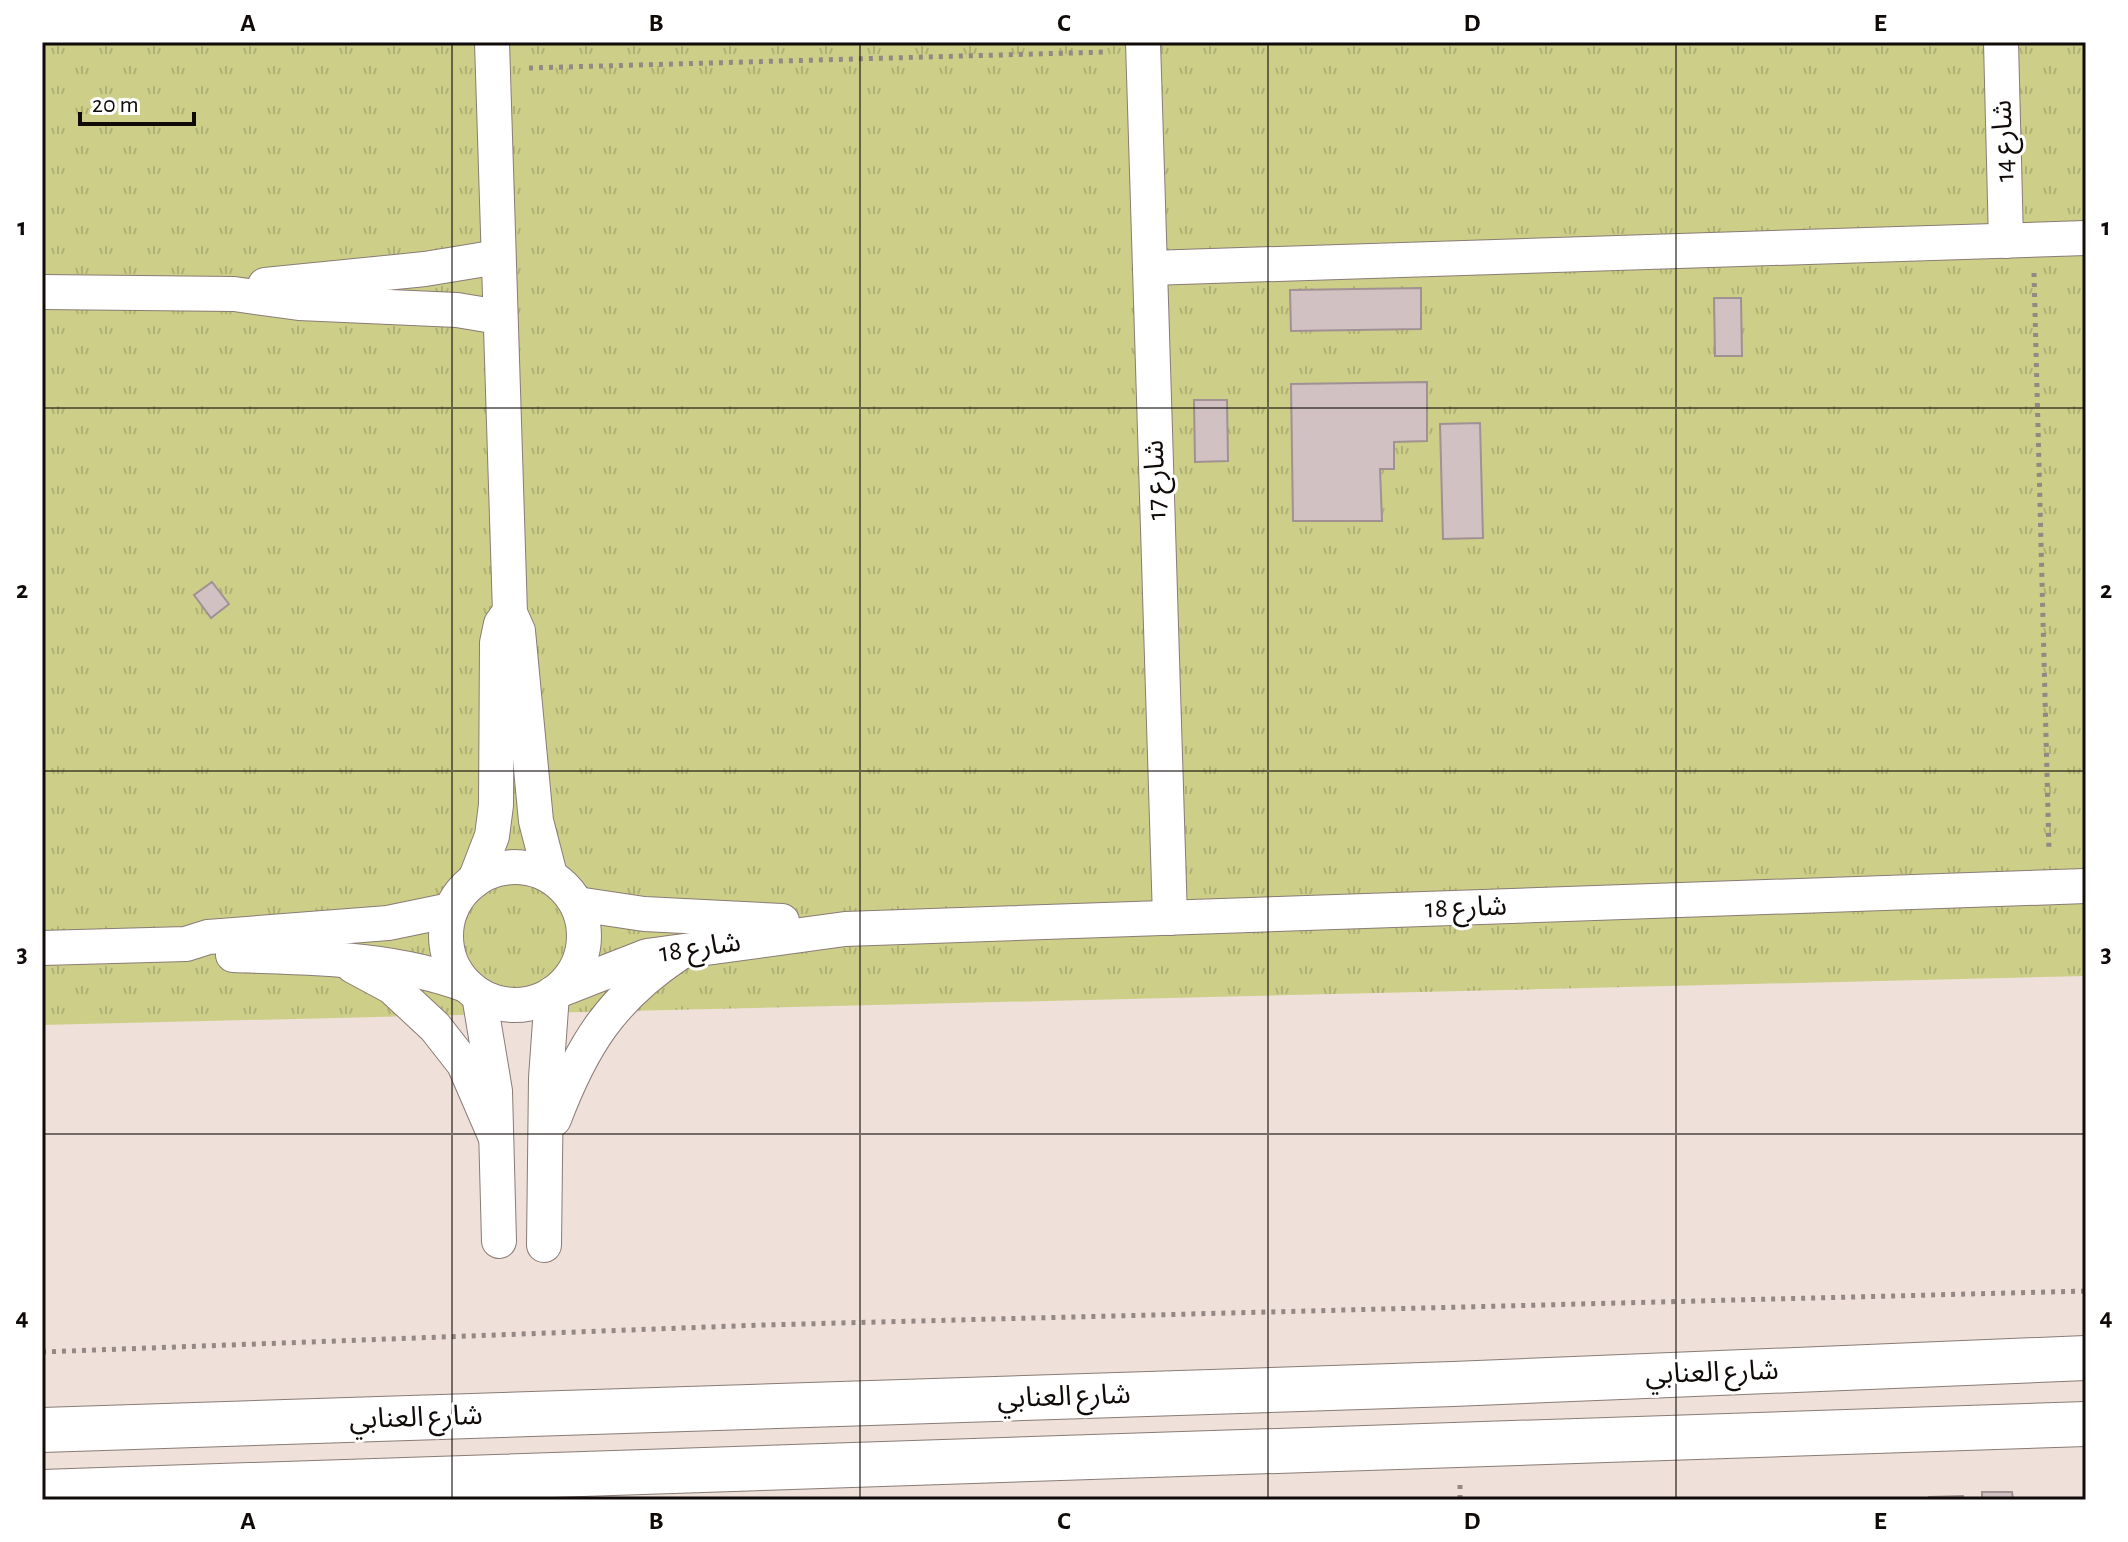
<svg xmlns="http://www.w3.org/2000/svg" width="2128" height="1542" viewBox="0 0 2128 1542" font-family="'Alegreya Sans','Noto Sans Arabic',sans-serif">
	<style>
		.grass { fill: url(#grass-tufts) }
		.building { fill: #d2c1c3; stroke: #a19193; stroke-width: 2 }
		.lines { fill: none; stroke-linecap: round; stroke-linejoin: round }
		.street-casing { stroke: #897b75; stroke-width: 36 }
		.secondary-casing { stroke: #897b75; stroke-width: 46 }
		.path { stroke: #938883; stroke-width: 5; stroke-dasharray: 4 6; stroke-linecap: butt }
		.street { stroke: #fff; stroke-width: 34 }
		.secondary { stroke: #fff; stroke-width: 44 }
		.grid { fill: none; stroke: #100b09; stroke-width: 2; stroke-opacity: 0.55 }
		.labels { text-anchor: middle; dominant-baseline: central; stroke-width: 6; stroke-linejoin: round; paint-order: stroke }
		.street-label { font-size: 28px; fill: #100b09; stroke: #fff }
		.neatline { fill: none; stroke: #100b09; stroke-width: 3 }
		.grid-label { font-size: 26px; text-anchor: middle; font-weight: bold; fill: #100b09 }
	</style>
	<defs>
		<pattern id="grass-tufts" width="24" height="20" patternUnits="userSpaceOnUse" patternTransform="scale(2)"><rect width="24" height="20" fill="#cdcf88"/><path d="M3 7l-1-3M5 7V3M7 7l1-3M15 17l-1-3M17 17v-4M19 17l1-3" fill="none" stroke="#afb074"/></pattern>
	</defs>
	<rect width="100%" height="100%" fill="#efe0d9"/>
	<!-- grass -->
	<path class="grass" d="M42 42H2086V976L42 1025Z"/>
	<!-- building -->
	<g class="building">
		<path d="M1421 288V329L1291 331 1290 290Z"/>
		<path d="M1714 298H1741L1742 356H1715Z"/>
		<path d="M1427 382V441L1394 442V469H1380L1382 521H1293L1291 384Z"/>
		<path d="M1194 400H1227L1228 461 1195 462Z"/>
		<path d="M1480 423 1483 538 1443 539 1440 424Z"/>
		<path d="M212 582 229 604 211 618 194 595Z"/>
		<path d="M1982 1492H2012L2013 1500H1982Z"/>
		<path d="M1963 1496V1500H1929V1497Z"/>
	</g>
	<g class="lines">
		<!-- street casing -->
		<g class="street-casing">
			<g id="street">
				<path d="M492 42 510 613 518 631 536 821 550 875"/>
				<path d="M1143 42 1170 918"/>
				<path d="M2001 42 2006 241"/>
				<path d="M1150 268 2086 238"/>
				<path d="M265 285 425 269 498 257"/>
				<path d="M42 292 234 294 299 303 457 310 499 317"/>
				<circle cx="515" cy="936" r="69"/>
				<path d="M475 880 492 836 496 805 497 643 501 624 509 613"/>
				<path d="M577 904 644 914 782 921"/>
				<path d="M42 948 186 944 208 937 388 923 451 910"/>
				<path d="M233 955C313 958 390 957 466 985"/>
				<path d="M353 966 392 987 435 1027 464 1064 496 1138"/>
				<path d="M560 990 647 956 845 929 2086 886"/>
				<path d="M479 995 495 1091 499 1241"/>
				<path d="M554 1119C582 1045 611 999 678 954"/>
				<path d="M544 1245 546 1078 552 994"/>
			</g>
		</g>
		<!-- secondary casing -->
		<g class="secondary-casing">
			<g id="secondary">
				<path d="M42 1430 1453 1384 2086 1358"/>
				<path d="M42 1492 2086 1424"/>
			</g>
		</g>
		<!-- path -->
		<g class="path">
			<path d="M529 68 1107 52"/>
			<path d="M2034 273 2049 851"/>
			<path d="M42 1352 762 1325 2086 1291"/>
			<path d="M1460 1485V1500"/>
		</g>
		<!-- street -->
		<use href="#street" class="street"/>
		<!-- secondary -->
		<use href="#secondary" class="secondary"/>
	</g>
	<!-- grid -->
	<path class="grid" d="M452 42V1500M860 42V1500M1268 42V1500M1676 42V1500M42 408H2086M42 771H2086M42 1134H2086"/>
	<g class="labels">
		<!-- street labels -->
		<g class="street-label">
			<text transform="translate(2004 141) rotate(-92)">شارع 14</text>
			<text transform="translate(1156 480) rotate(-92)">شارع 17</text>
			<text transform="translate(1466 908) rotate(-2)">شارع 18</text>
			<text transform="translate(700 948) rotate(-8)">شارع 18</text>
			<text transform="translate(1712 1373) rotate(-2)">شارع العنابي</text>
			<text transform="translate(1064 1397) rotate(-2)">شارع العنابي</text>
			<text transform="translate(416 1418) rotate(-2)">شارع العنابي</text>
		</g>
	</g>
	<!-- border -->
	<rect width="2128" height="1542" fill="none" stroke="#ffffff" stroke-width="88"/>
	<!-- scale -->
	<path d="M80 112v12h114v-12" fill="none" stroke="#100b09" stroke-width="4"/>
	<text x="92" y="112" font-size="24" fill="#100b09" stroke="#ffffff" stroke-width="6" paint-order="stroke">20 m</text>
	<rect x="44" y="44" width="2040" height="1454" class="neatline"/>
	<g class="grid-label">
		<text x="248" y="31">A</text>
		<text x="656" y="31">B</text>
		<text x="1064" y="31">C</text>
		<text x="1472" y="31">D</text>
		<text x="1880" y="31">E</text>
		<text x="22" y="235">1</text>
		<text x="2106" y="235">1</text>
		<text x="22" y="598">2</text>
		<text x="2106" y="598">2</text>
		<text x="22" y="962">3</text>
		<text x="2106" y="962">3</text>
		<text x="22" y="1325">4</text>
		<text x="2106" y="1325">4</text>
		<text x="248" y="1529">A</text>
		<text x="656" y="1529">B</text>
		<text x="1064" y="1529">C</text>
		<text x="1472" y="1529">D</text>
		<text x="1880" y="1529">E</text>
	</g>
</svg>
